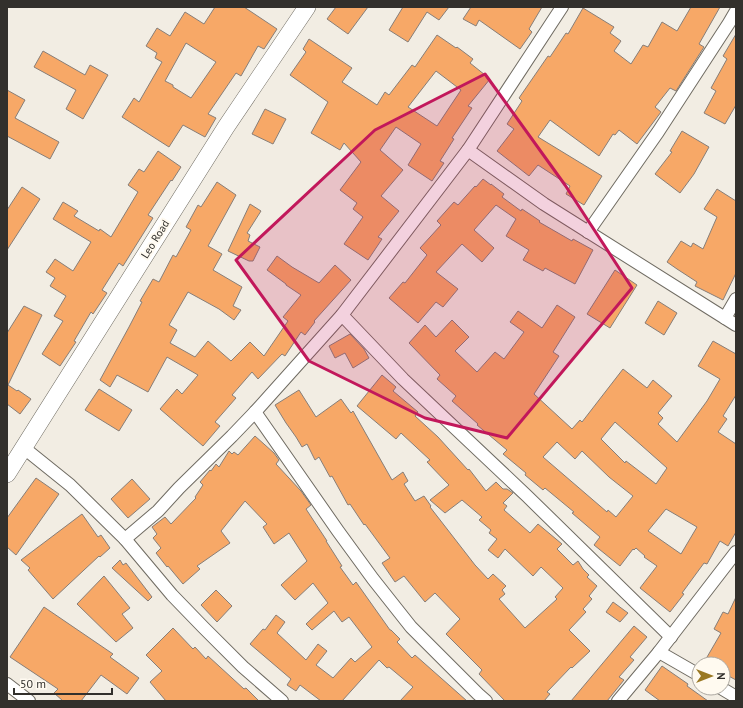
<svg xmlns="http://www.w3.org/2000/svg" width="743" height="708" viewBox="0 0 743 708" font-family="'PT Sans',sans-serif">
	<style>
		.building { fill: #f7a867; stroke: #877e78; fill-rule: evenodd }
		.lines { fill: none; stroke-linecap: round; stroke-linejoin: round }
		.street-casing { stroke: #6f6b62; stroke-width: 14 }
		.secondary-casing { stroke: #6f6b62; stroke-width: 18 }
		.street { stroke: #fff; stroke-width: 12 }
		.secondary { stroke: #fff; stroke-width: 17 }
		.marked { fill: #c2185b; fill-opacity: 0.2; stroke: #c2185b; stroke-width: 3; stroke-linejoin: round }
		.labels { text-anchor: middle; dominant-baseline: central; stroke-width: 4; stroke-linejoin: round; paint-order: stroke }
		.street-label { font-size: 11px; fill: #32302c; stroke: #fffaf0 }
	</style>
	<rect width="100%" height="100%" fill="#f2ede3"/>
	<!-- building -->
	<g class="building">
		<path d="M215 7H244L277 29 264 49 258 46 241 76 236 73 208 114 216 118 205 137 183 125 169 147 122 117 134 98 139 102 162 62 155 58 157 53 146 46 157 28 170 36 185 12 204 24ZM186 43 216 62 191 98 173 87V85L165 81Z"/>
		<path d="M336 7H368L348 34 327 19Z"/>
		<path d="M403 7H449L439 20 427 12 408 42 389 30Z"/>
		<path d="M471 7H542L529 29 532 32 520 49 479 20 476 26 463 19Z"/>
		<path d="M691 7H720L699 44 704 47 676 91 670 88 655 107 661 112 637 144 619 130 615 135 613 134 599 156 550 120 538 137 602 176 584 205 566 194 570 186 538 165 529 176 497 151 514 129 507 124 522 101 519 98 548 56 550 57 566 33 568 34 583 8 614 27 610 33 621 41 614 51 631 64 643 45 648 47 662 22 677 31Z"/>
		<path d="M736 34V105L725 124 704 113 716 91 711 88 727 59 723 56Z"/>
		<path d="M437 35 456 48 457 47 473 59 470 63 490 79 468 106 472 108 452 138 454 139 440 161 444 163 432 181 408 165 421 144 396 127 380 150 403 170 381 196 399 211 378 237 382 239 368 260 344 244 363 217 353 209 357 203 340 190 361 162 344 143 340 150 311 133 328 102 290 75 306 52 303 49 309 39 352 68 342 82 377 105 385 92 389 95 412 65 415 67ZM436 71 461 90 437 126 408 107Z"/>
		<path d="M43 51 85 75 90 65 108 75 83 119 66 109 76 90 34 67Z"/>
		<path d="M7 90 25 100 15 118 59 142 50 159 7 136Z"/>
		<path d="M265 109 286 119 273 144 252 134Z"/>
		<path d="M682 131 709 147 694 174 680 193 655 174 672 152 670 151Z"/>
		<path d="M158 151 181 167 172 181 171 180 148 215 153 218 123 266 119 263 102 290 107 293 93 314 91 312 74 341 76 342 60 366 42 354 63 321 54 316 66 296 50 286 55 278 46 272 55 259 73 271 91 242 53 219 63 202 78 211 74 216 99 231 100 229 111 237 138 192 128 185 139 169 144 172Z"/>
		<path d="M483 179 491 185V184L504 194 502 197 521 211 522 209 540 221 539 222 572 241 573 239 593 250 575 284 545 268 543 271 523 260 529 250 506 236 516 219 496 205 474 230 494 248 482 262 462 244 436 272 458 289 443 307 436 302 418 323 389 298 403 282 405 283 427 255 420 248 441 225 437 221 454 202 458 205 475 186 476 187Z"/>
		<path d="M217 182 236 195 208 246 222 254 213 270 242 287 233 306 241 310 234 320 219 309 188 292 169 325 177 330 170 343 195 357 208 341 231 361 250 342 264 356 288 321 283 317 301 295 286 285V284L267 270 277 256 292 267 319 283 335 265 351 280 314 321 315 322 305 335 301 332 285 356 282 354 258 379 252 372 232 395 236 398 215 422 220 426 203 446 160 409 177 389 182 394 198 375 167 357 148 392 117 375 110 387 100 380 129 327 142 302 140 301 153 279 159 282 173 255 176 257 191 230 186 227 198 205 201 207Z"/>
		<path d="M22 187 40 199 7 250V210Z"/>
		<path d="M717 189 736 201V273L723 300 695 286 697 282 677 269 667 262 681 241 691 247 693 243 703 249 717 217 704 209Z"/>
		<path d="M250 204 261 211 247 233 250 235 248 241 260 247 253 261H249L228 251Z"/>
		<path d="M615 270 637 285 610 328 587 314Z"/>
		<path d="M658 301 677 313 664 335 645 323Z"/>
		<path d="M557 305 575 317 553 352 559 356 534 394 572 429 580 420 582 422 623 369 647 388 653 380 672 396 658 413 663 418 658 424 677 442 707 401 720 379 698 366 713 341 736 354V395L723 416 727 419 718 432 736 444V532L728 546 720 541 707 564 704 563 682 593 684 594 670 612 640 588 657 566 644 557 645 556 636 548 634 550 633 549 620 566 594 545 600 537 572 513 574 512 545 488 543 490 525 475 526 473 503 454 507 450 477 425 478 424 452 401 456 396 437 379 440 375 409 343 425 325 436 337 452 320 469 337 455 351 477 372 495 352 504 359 524 332 510 322 518 311 542 328ZM615 422 667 468 656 484 626 461 625 463 601 439ZM557 442 575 459 582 451 609 477 633 496 616 517 608 510 607 512 543 457ZM666 509 697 527 681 554 648 531Z"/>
		<path d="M24 306 42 315 8 385 17 391 18 390 31 399 20 414 7 404V333Z"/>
		<path d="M350 334 364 349 369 358 353 368 345 353 335 358 329 346Z"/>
		<path d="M382 375 396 387 393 391 418 412 415 416 438 437 468 470 469 469 486 491 496 482 503 489H507L513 493 503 503 507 506 504 510 530 533 538 524 562 544 557 549 573 565 578 561 583 569 589 575 587 577 597 586 589 596 592 599 583 609 586 612 569 630 590 651 572 668 571 667 547 692 550 694 544 701H505L479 674 482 670 446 634 460 619 435 593 425 602 404 576 395 582 382 563 390 558 365 524 364 525 350 504 348 505 332 476 330 477 319 457 315 460 307 444 302 447 296 437 286 423 275 405 299 390 316 417 341 399 351 413 353 411 392 480 403 472 408 481 404 484 415 501 424 496 431 506 430 507 475 565 488 579 493 574 506 586 502 590 505 594 499 599 525 628 557 599 555 597 563 588 541 567 533 576 505 549 498 558 488 550 497 539 489 533 491 530 479 520 482 517 462 500 445 513 430 500 449 485 427 462 430 460 401 433 396 439 357 406Z"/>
		<path d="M99 389 132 410 119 431 85 410Z"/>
		<path d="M255 436 274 453 279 460 276 464 301 491 311 505 306 509 327 541H326L342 566 340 567 353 585 356 582 390 630H391L400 639 397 642 412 658 415 655 467 701H400L413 687 389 667 387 668 379 660 342 701H321L300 685 296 691 287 685 291 679 250 644 263 629 265 630 276 615 285 622 277 633 306 660 318 644 327 651 316 665 333 678 351 658 355 662 372 647 349 617 342 622 334 611 312 630 306 624 328 603 313 583 295 600 281 585 307 561 289 533 274 544 263 527 267 524 245 501 221 531 230 543 197 566 200 569 183 584 168 566 167 567 156 553 161 548 153 538 157 534 152 527 165 517 171 524 196 498 195 497 203 485 200 482 210 470 211 471 216 464 219 467 229 451 232 454 234 452 238 455Z"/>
		<path d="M36 478 59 494 16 555 7 547V518Z"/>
		<path d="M132 479 150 499 128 518 111 499Z"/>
		<path d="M82 514 98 537 101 535 110 548 100 557 99 556 53 599 28 570 30 568 21 560Z"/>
		<path d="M120 560 123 565 126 563 152 597 148 601 112 568Z"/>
		<path d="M104 576 130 608 122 614 133 628 116 642 77 604Z"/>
		<path d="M216 590 232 606 217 622 201 605Z"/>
		<path d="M736 597V680L723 673V664H703L721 633 714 629 723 612 728 614Z"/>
		<path d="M613 602 628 613 620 622 606 612Z"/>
		<path d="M44 607 113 654 110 657 139 678 127 694 101 675 81 701H63L54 693 58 689 10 657Z"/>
		<path d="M634 626 647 637 630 657 634 660 619 677 624 680 607 701H571Z"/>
		<path d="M173 628 193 649 195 647 206 659 208 656 244 689 246 688 259 701H166L150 682 162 671 146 655Z"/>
		<path d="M662 666 688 684 687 686 708 701H660L645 690Z"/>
	</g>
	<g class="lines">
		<!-- street casing -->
		<g class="street-casing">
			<g id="street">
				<path d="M468 150 544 204 736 325"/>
				<path d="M588 232 658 132 729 23 736 11"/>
				<path d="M342 315 403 379 527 496 671 637"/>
				<path d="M725 318 736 299"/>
				<path d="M255 412 338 531 373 579 411 627 478 694 486 701"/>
				<path d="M24 448 70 485 125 539 172 595 203 627 243 667 282 701"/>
				<path d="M125 539 158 511 179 488 232 436 255 412 342 315 468 150 562 7"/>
				<path d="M659 652 699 675"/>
				<path d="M7 684 29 701"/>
				<path d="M721 688 736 697"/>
				<path d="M618 701 659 652 736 552"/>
			</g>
		</g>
		<!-- secondary casing -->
		<g class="secondary-casing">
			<path id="secondary" d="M7 474 226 127 307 7"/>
		</g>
		<!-- street -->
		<use href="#street" class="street"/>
		<!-- secondary -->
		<use href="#secondary" class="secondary"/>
	</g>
	<!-- marked area -->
	<path class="marked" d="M485 74 565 185 632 288 507 438 425 418 309 361 236 260 375 130Z"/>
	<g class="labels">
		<!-- street labels -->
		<g class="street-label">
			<text transform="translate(155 239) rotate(-58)">Leo Road</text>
		</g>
	</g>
	<!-- border -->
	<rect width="743" height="708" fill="none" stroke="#32302c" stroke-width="16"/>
	<!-- north arrow -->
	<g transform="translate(711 676) rotate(90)"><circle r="19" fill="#fffaf0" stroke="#ada9a2"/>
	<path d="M0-3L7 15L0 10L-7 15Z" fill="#9a7822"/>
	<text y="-6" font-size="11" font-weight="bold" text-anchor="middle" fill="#32302c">N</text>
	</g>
	<!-- scale -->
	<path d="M14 688v6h98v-6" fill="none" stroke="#32302c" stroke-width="2"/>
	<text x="20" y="688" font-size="12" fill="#32302c" stroke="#fffaf0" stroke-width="3" paint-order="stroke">50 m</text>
</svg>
